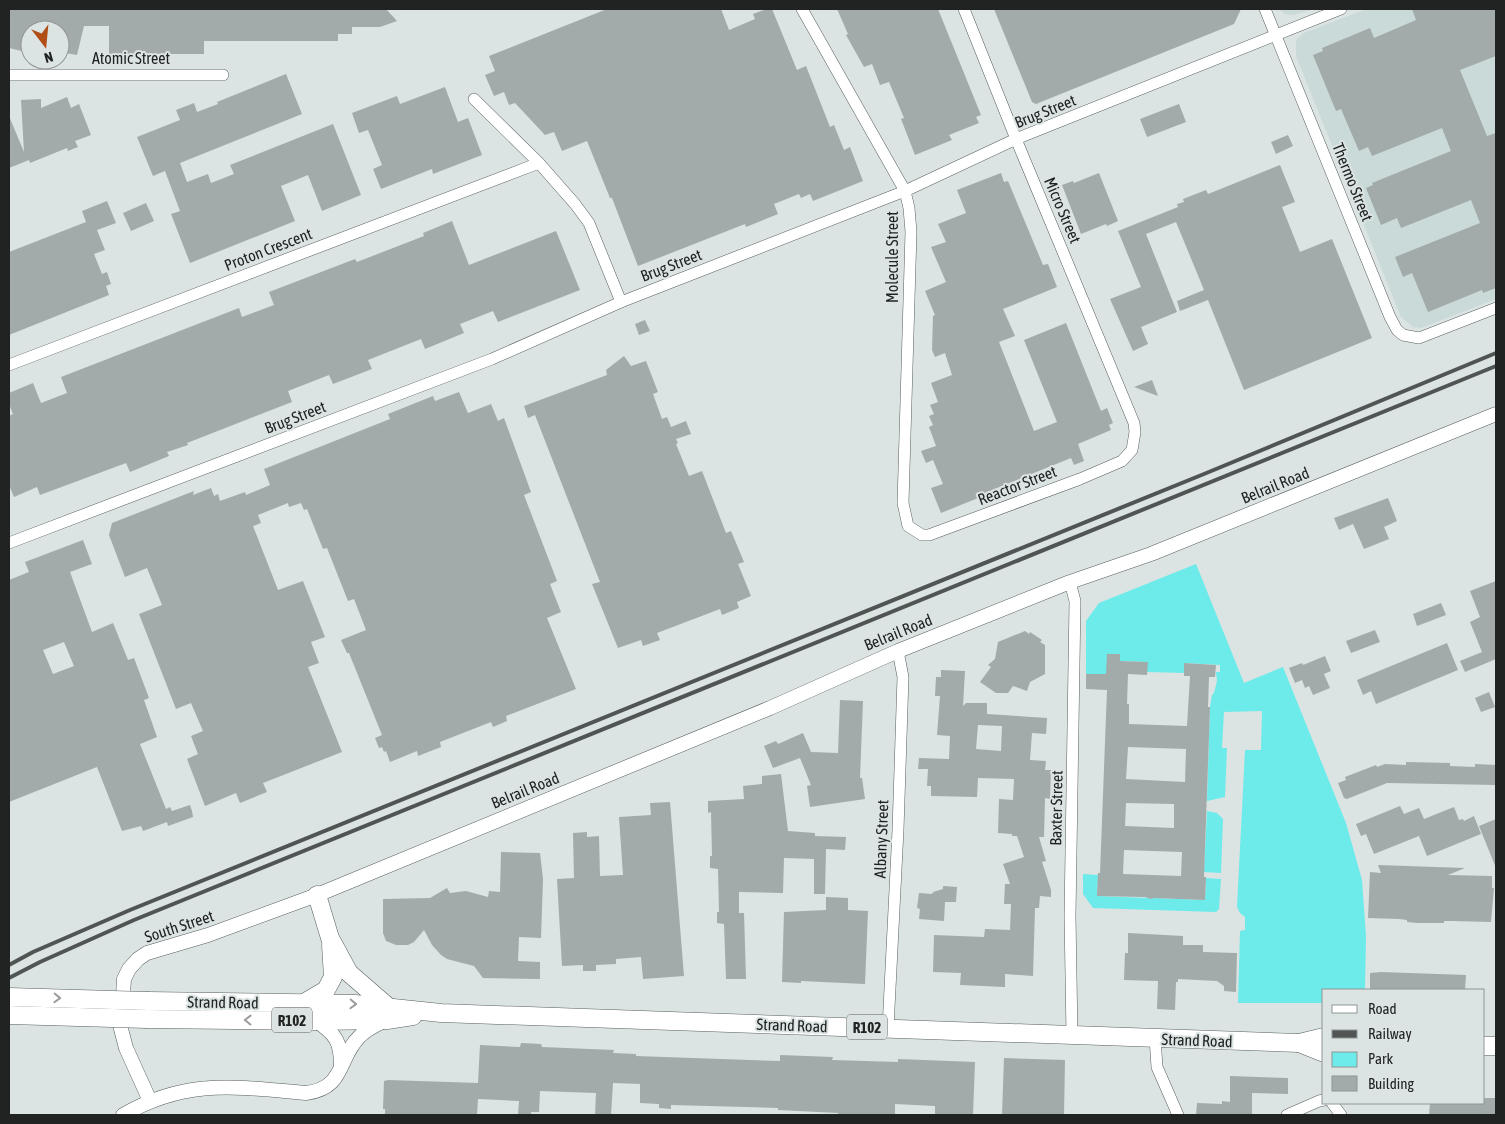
<svg xmlns="http://www.w3.org/2000/svg" width="1505" height="1124" viewBox="0 0 1505 1124" font-family="'Asap Condensed',sans-serif">
	<style>
		.built { fill: #c9dad9 }
		.green { fill: #6cebea }
		.building { fill: #a2aaaa; fill-rule: evenodd }
		.lines { fill: none; stroke-linecap: round; stroke-linejoin: round }
		.minor-casing { stroke: #585f5f; stroke-width: 12 }
		.tertiary-casing { stroke: #585f5f; stroke-width: 15 }
		.primary-casing { stroke: #585f5f; stroke-width: 19 }
		.minor { stroke: #fff; stroke-width: 11 }
		.tertiary { stroke: #fff; stroke-width: 14 }
		.primary { stroke: #fff; stroke-width: 18 }
		.rail { stroke: #505554; stroke-width: 4 }
		.primary-bridge-casing { stroke: #585f5f; stroke-width: 19; stroke-linecap: butt }
		.primary-bridge { stroke: #fff; stroke-width: 18 }
		.oneway { stroke: #9b9c9c }
		.labels { text-anchor: middle; dominant-baseline: central; stroke-width: 4; stroke-linejoin: round; paint-order: stroke }
		.shield { fill: #dbe3e3; stroke: #585d5c; stroke-width: 1 }
		.shield-label { font-size: 15px; font-weight: bold; fill: #202322 }
		.street-label { font-size: 16px; fill: #202322; stroke: #dbe3e3 }
	</style>
	<rect width="100%" height="100%" fill="#dbe3e3"/>
	<!-- built -->
	<g class="built">
		<path d="M1279 9H1314L1293 15 1285 14Z"/>
		<path d="M1366 9H1496V299L1421 328 1413 327 1401 317 1296 56V43L1297 39 1304 33Z"/>
	</g>
	<!-- green -->
	<g class="green">
		<path d="M1196 564 1244 683 1283 667 1346 823 1362 880 1366 936 1365 990H1324V1003H1238L1240 931 1245 930V917L1240 913 1237 907 1245 750H1261L1262 711 1224 712 1222 748H1227L1225 797 1207 801 1210 707 1212 695 1214 693 1217 681 1216 672H1220V665L1185 663 1184 673 1147 672V662L1120 661V654H1107V660H1110V676L1086 674V621L1099 603Z"/>
		<path d="M1207 811 1217 813 1223 819 1221 873 1204 872Z"/>
		<path d="M1083 874 1098 875 1097 896 1149 898 1151 899 1153 898 1205 900 1206 878 1221 879 1219 909 1216 912 1093 908 1083 894Z"/>
	</g>
	<!-- building -->
	<g class="building">
		<path d="M9 9H386L397 21 380 27H352V34H338V41H204V54H109V26H84L77 55 60 52V30H30V53L9 48Z"/>
		<path d="M607 9H721L729 30 755 19 753 14 767 9H772L797 70 806 66 830 127 834 125 844 150 850 147 863 181 813 201 810 194 801 198 799 194 774 204 778 214 746 227 745 224 638 266 612 198H610L587 141 562 151 554 132 545 135 515 103 509 105 504 92 494 96 485 75 495 71 489 56Z"/>
		<path d="M837 9H938L981 115 976 117 979 123 949 135 952 140 915 155 901 119 904 118 889 82 880 85 872 64 864 67 846 35 848 34Z"/>
		<path d="M994 9H1241L1234 24 1036 104 1032 102Z"/>
		<path d="M1412 9H1496V56L1460 70 1487 136 1496 133V288L1483 293 1482 290 1428 312 1412 273 1403 277 1395 257 1480 223 1471 200 1401 228 1397 218 1381 225 1366 188 1373 185 1372 183 1451 151 1442 128 1372 156 1368 147 1359 151 1341 109 1336 111 1313 55 1323 51 1322 48 1370 28 1374 38 1416 20Z"/>
		<path d="M286 74 302 114 180 163 187 182 208 174 211 183 234 174 230 165 333 124 361 195 322 211 308 175 281 186 295 221 190 263 171 214 180 211 165 171 153 176 137 137 180 120 176 110 194 103 197 112 218 104 217 102Z"/>
		<path d="M445 87 458 122 468 118 482 155 433 174 432 169 381 189 373 169 382 165 368 130 359 133 352 113 397 96 400 104Z"/>
		<path d="M67 97 71 108 79 104 91 135 75 141 78 147 68 151 67 148 30 163 29 160 9 168V116L24 152 21 100 41 99V108Z"/>
		<path d="M1179 104 1186 122 1147 137 1140 119Z"/>
		<path d="M1288 135 1293 146 1276 154 1271 142Z"/>
		<path d="M1280 165 1295 202 1282 207 1300 252 1332 239 1372 338 1244 390 1208 300 1180 311 1177 301 1204 290 1176 222 1146 234 1177 312 1141 327 1148 344 1133 351 1110 299 1141 287 1118 231 1178 207 1177 204 1184 202 1183 199 1206 190 1208 194Z"/>
		<path d="M1001 173 1004 182 1008 181 1043 265 1048 264 1057 287 1003 309 1015 336 999 342 1034 431 1057 422 1024 340 1066 323 1101 411 1107 408 1113 423 1109 425 1111 430 1078 444 1084 461 1074 465 1071 458 977 496 978 498 941 513 931 488 943 484 933 460 926 463 921 451 936 446 929 427 933 425 929 416 934 414 930 405 938 402 931 383 952 375 945 353 935 357 932 350 933 316 935 315 925 291 946 282 931 247 946 242 938 224 966 213 957 190Z"/>
		<path d="M1099 173 1118 221 1107 226 1106 224 1081 234 1062 185 1073 181 1074 183Z"/>
		<path d="M107 201 116 223 97 230 105 250 94 254 102 274 107 272 111 284 106 286 109 295 9 335V252L86 222 82 211Z"/>
		<path d="M146 203 154 221 131 231 123 213Z"/>
		<path d="M452 221 469 265 556 231 580 290 498 322 493 311 460 324 464 333 425 349 421 339 368 360 372 369 333 384 329 375 288 391 292 402 187 443 188 445 167 452 169 456 130 472 126 463 40 495 37 487 14 497 9 485V416L13 414 9 404V393L33 383 41 403 67 393 61 377 239 308 242 317 274 305 269 292 355 259 357 262 424 236 423 233Z"/>
		<path d="M645 320 650 331 639 335 635 324Z"/>
		<path d="M624 356 631 366 646 361 658 392 653 394 662 419 667 417 671 427 686 421 691 434 676 439 678 443 676 444 689 476 702 471 726 533 731 531 744 562 738 564 751 596 737 602 739 608 722 615 720 609 657 633 660 640 643 646 641 640 618 648 592 584 600 582 535 415 528 418 524 406 607 375 606 370Z"/>
		<path d="M1152 380 1158 396 1134 387Z"/>
		<path d="M459 392 468 413 491 404 498 421 504 418 531 492 524 495 557 581 550 584 561 612 547 618 576 689 506 716 507 721 493 727 491 722 440 742 441 747 418 756 417 751 390 762 386 751 384 752 382 747 379 748 375 738 382 735 349 653H347L341 640 366 630 354 599 348 601 327 548 323 549 307 509 304 510 301 503 289 507 288 503 258 515 261 523 253 526 278 590 303 581 325 637 311 642 319 663 308 667 342 752 263 783 267 792 240 803 236 793 205 806 187 759 198 754 191 736 203 731 191 703 176 709 139 614 162 605 147 568 125 577 109 535 112 523 194 491 193 495 211 488 214 496 218 494 220 501 245 492 246 495 270 485 264 469 390 419 388 414 433 396 435 401Z"/>
		<path d="M1388 498 1397 521 1384 527 1389 539 1364 549 1353 524 1339 530 1334 518Z"/>
		<path d="M83 540 92 564 70 572 92 632 113 623 128 660 134 658 149 698 144 700 157 737 140 744 166 809 170 807 172 811 190 805 192 811 193 817 168 826 167 822 143 831 141 826 122 831 97 767 9 802V580L29 572 25 562ZM64 642 74 666 53 674 43 650Z"/>
		<path d="M1496 581V659L1465 672 1460 661 1482 652 1470 622 1480 617 1470 591Z"/>
		<path d="M1441 603 1446 615 1417 626 1413 614Z"/>
		<path d="M1375 630 1380 642 1351 653 1346 641Z"/>
		<path d="M1025 631 1029 634 1030 632 1042 640 1040 642 1045 645V674L1030 682 1027 691 1013 686 1008 693H996L980 682 991 667 988 665 995 659 998 642Z"/>
		<path d="M1447 643 1458 670 1376 704 1371 691 1363 695 1357 680Z"/>
		<path d="M1107 654H1120V661L1148 662 1147 675 1128 674 1127 704H1129V724L1187 726 1190 676H1184V663L1216 665 1215 677H1209L1208 707H1210L1204 877H1206L1205 900 1154 898 1151 899 1145 897 1097 896 1098 873H1100L1107 690 1086 689V674H1106ZM1128 747 1186 749 1185 782 1126 779ZM1126 803 1174 804V828L1125 826ZM1124 850 1182 852 1181 876 1123 874Z"/>
		<path d="M1325 656 1331 671 1324 674 1330 688 1313 695 1309 686 1305 688 1302 680 1295 683 1289 668 1302 663 1303 665Z"/>
		<path d="M941 670 965 671 963 706 966 703H987V714L1047 718 1046 734 1032 733 1030 760 1046 761 1045 770H1051L1050 799 1045 798 1044 837H1039L1046 861 1042 862 1051 890V897L1040 896 1039 908H1035L1033 976 1005 974V987L960 985 961 973 933 972 934 935 984 937 985 929 1010 930 1011 904H1004L1005 884H1010L1003 864 1024 857 1017 836H1012V834L998 833 999 799 1013 800 1014 779 978 778 977 797 931 796V786H927L928 769H918L919 758 949 759 950 736 937 735 940 696H935L936 677H941ZM978 725 1002 726 1001 751 976 749Z"/>
		<path d="M1489 692 1495 707 1481 712 1475 698Z"/>
		<path d="M840 700 863 701 860 778H862L865 799 810 807 807 786 811 785 800 758 773 768 764 746 776 741 778 744 803 733 811 752 838 753Z"/>
		<path d="M1406 762 1450 763V766L1475 767V764L1496 765V785L1387 783 1347 799 1344 798 1338 783 1346 780 1345 777 1376 765 1377 767 1385 764 1406 765Z"/>
		<path d="M781 774 788 831 815 833V836L846 837 845 850 826 849 825 894H814V859L784 858 783 893 739 892V913H744L746 979H726L724 924 717 923V912H719L718 869 710 868V856H712L711 812 708 813V801L744 799 743 786 762 784V776Z"/>
		<path d="M670 802 684 976 643 979 641 957 616 959V964L596 965V971H583V965L562 966 557 879 574 878 573 833 587 832V837L599 836 600 876 623 875 619 817 651 815 650 803Z"/>
		<path d="M1400 806 1404 814 1419 808 1424 819 1454 807 1459 820 1463 819 1464 821 1474 816 1481 834 1427 856 1419 836 1374 854 1366 834 1361 836 1356 824Z"/>
		<path d="M1496 819V868L1479 826Z"/>
		<path d="M501 852 540 853 543 879 541 938 519 937 518 961 540 962V979L483 978 474 966 447 959 441 955 432 945 424 930 414 942 408 945H396L386 941 383 933V899L430 898 447 888 450 893 466 891 488 897 489 891 500 892Z"/>
		<path d="M1378 865 1465 868 1448 875 1492 876V888H1494L1491 922 1452 921H1444V923H1418L1407 922V920L1399 919 1368 918 1370 872 1381 873Z"/>
		<path d="M943 886 957 887 956 902H945L944 921 919 919 920 909 917 908 919 893 932 894 933 892 943 889Z"/>
		<path d="M826 897 848 898V910L868 911 865 984 801 981V983L782 982 784 912 826 910Z"/>
		<path d="M1128 933 1183 936V945H1203V952L1237 953 1236 992 1224 991V986L1217 981 1178 979V982H1176L1175 1010 1157 1009 1158 981 1124 980 1125 953H1128Z"/>
		<path d="M1381 972 1466 975 1465 990H1370V973Z"/>
		<path d="M521 1043 541 1044 542 1047 614 1050 613 1053 636 1054V1056L780 1061V1055L833 1057 832 1060 898 1062V1059L975 1062 973 1115H935V1106L895 1104V1115H838V1113L778 1110V1108L671 1105V1109L659 1108V1104L640 1103V1084L613 1083 611 1115H595L596 1093 540 1091 539 1112H531V1115H518L519 1101 478 1099 477 1115H385V1109H383L384 1081 388 1080 478 1083 480 1045 520 1047Z"/>
		<path d="M1004 1058 1065 1060 1064 1115H1002Z"/>
		<path d="M1230 1076 1288 1078V1094L1252 1093V1115H1196L1197 1103 1222 1104V1101L1230 1102Z"/>
		<path d="M1484 1098H1496V1115H1429L1430 1103H1484Z"/>
	</g>
	<g class="lines">
		<!-- minor casing -->
		<g class="minor-casing">
			<g id="minor">
				<path d="M802 9 905 191 909 208 911 232 903 503 908 526 922 535H929L1080 479 1122 461 1132 450 1135 432 1134 423 1016 139 964 9"/>
				<path d="M1265 9 1390 317 1397 330 1403 335 1419 338 1496 308"/>
				<path d="M9 75H223"/>
				<path d="M474 99 539 163 575 204 589 223 621 302"/>
				<path d="M9 365 539 163"/>
				<path d="M9 543 492 359 621 302 905 191 1016 139 1341 9"/>
				<path d="M1070 582 1075 601 1070 916 1072 1035"/>
				<path d="M888 1028 898 830 903 677 898 651"/>
				<path d="M1155 1038 1157 1067 1178 1115"/>
				<path d="M1332 1103 1341 1115"/>
				<path d="M1287 1115 1319 1101 1324 1100"/>
			</g>
		</g>
		<!-- tertiary casing -->
		<g class="tertiary-casing">
			<g id="tertiary">
				<path d="M316 1021C336 1034 341 1042 341 1066"/>
				<path d="M150 1101 126 1048 121 1029 124 979 129 969 138 959 147 953 208 935 317 895 770 708 898 651 1070 582 1151 554 1496 414"/>
				<path d="M123 1115C187 1078 236 1087 306 1093 346 1088 337 1058 360 1036 367 1029 376 1025 384 1021"/>
			</g>
		</g>
		<!-- primary casing -->
		<g class="primary-casing">
			<g id="primary">
				<path d="M317 895 330 938 349 973 387 1006"/>
				<path d="M148 1001 355 1004 441 1013 1299 1043 1324 1037"/>
				<path d="M304 1003 326 990 333 977 331 945"/>
				<path d="M147 1019 316 1021 387 1020 413 1016"/>
				<path d="M1299 1043 1324 1053"/>
				<path d="M1484 1046H1496"/>
			</g>
		</g>
		<!-- minor -->
		<use href="#minor" class="minor"/>
		<!-- tertiary -->
		<use href="#tertiary" class="tertiary"/>
		<!-- primary -->
		<use href="#primary" class="primary"/>
		<!-- rail -->
		<g class="rail">
			<path d="M9 965 33 952 130 910 1204 474 1496 353"/>
			<path d="M9 978 40 962 134 920 1496 366"/>
		</g>
		<!-- primary-bridge casing -->
		<g class="primary-bridge-casing">
			<g id="primary-bridge">
				<path d="M9 997 148 1001"/>
				<path d="M9 1015 147 1019"/>
			</g>
		</g>
		<!-- primary-bridge -->
		<use href="#primary-bridge" class="primary-bridge"/>
	</g>
	<!-- one-way arrows -->
	<defs><path id="oneway-chevron" d="M-2-3.5L2.5 0L-2 3.5" fill="none" stroke-width="1.6" stroke-linecap="round" stroke-linejoin="round" transform="scale(1.25)"/></defs>
	<g class="oneway">
		<use href="#oneway-chevron" transform="translate(57 998) rotate(2)"/>
		<use href="#oneway-chevron" transform="translate(353 1004) rotate(2)"/>
		<use href="#oneway-chevron" transform="translate(248 1020) rotate(-179)"/>
	</g>
	<g class="labels">
		<!-- shield labels -->
		<g class="shield">
			<rect x="272" y="1007.5" width="40" height="25" rx="4"/>
			<rect x="847" y="1014.5" width="40" height="25" rx="4"/>
		</g>
		<g class="shield-label">
			<text x="292" y="1020">R102</text>
			<text x="867" y="1027">R102</text>
		</g>
		<!-- street labels -->
		<g class="street-label">
			<text x="131" y="58">Atomic Street</text>
			<text transform="translate(1045 111) rotate(-22)">Brug Street</text>
			<text transform="translate(1353 182) rotate(68)">Thermo Street</text>
			<text transform="translate(1063 210) rotate(67)">Micro Street</text>
			<text transform="translate(268 249) rotate(-21)">Proton Crescent</text>
			<text transform="translate(892 257) rotate(-90)">Molecule Street</text>
			<text transform="translate(671 265) rotate(-21)">Brug Street</text>
			<text transform="translate(295 417) rotate(-21)">Brug Street</text>
			<text transform="translate(1017 485) rotate(-21)">Reactor Street</text>
			<text transform="translate(1275 485) rotate(-22)">Belrail Road</text>
			<text transform="translate(898 632) rotate(-22)">Belrail Road</text>
			<text transform="translate(525 790) rotate(-22)">Belrail Road</text>
			<text transform="translate(1056 808) rotate(-89)">Baxter Street</text>
			<text transform="translate(881 839) rotate(-88)">Albany Street</text>
			<text transform="translate(179 926) rotate(-18)">South Street</text>
			<text transform="translate(223 1002) rotate(1)">Strand Road</text>
			<text transform="translate(792 1025) rotate(2)">Strand Road</text>
			<text transform="translate(1197 1040) rotate(2)">Strand Road</text>
		</g>
	</g>
	<!-- border -->
	<rect width="1505" height="1124" fill="none" stroke="#202322" stroke-width="20"/>
	<!-- legend -->
	<rect x="1322" y="989" width="162" height="115" fill="#dbe3e3" stroke="#909696"/>
	<rect x="1332" y="1005" width="25" height="8" fill="#ffffff" stroke="#909696"/>
	<text x="1368" y="1014" font-size="15" fill="#202322">Road</text>
	<rect x="1332" y="1030" width="25" height="8" fill="#505554" stroke="#909696"/>
	<text x="1368" y="1039" font-size="15" fill="#202322">Railway</text>
	<rect x="1332" y="1052" width="25" height="15" fill="#6cebea" stroke="#909696"/>
	<text x="1368" y="1064" font-size="15" fill="#202322">Park</text>
	<rect x="1332" y="1076" width="25" height="15" fill="#a2aaaa" stroke="#909696"/>
	<text x="1368" y="1089" font-size="15" fill="#202322">Building</text>
	<!-- north arrow -->
	<g transform="translate(45 45) rotate(164)"><circle r="24" fill="#dbe3e3" stroke="#909696"/>
	<path d="M0-4L9 19L0 12L-9 19Z" fill="#b14e18"/>
	<text y="-8" font-size="14" font-weight="bold" text-anchor="middle" fill="#202322">N</text>
	</g>
</svg>
